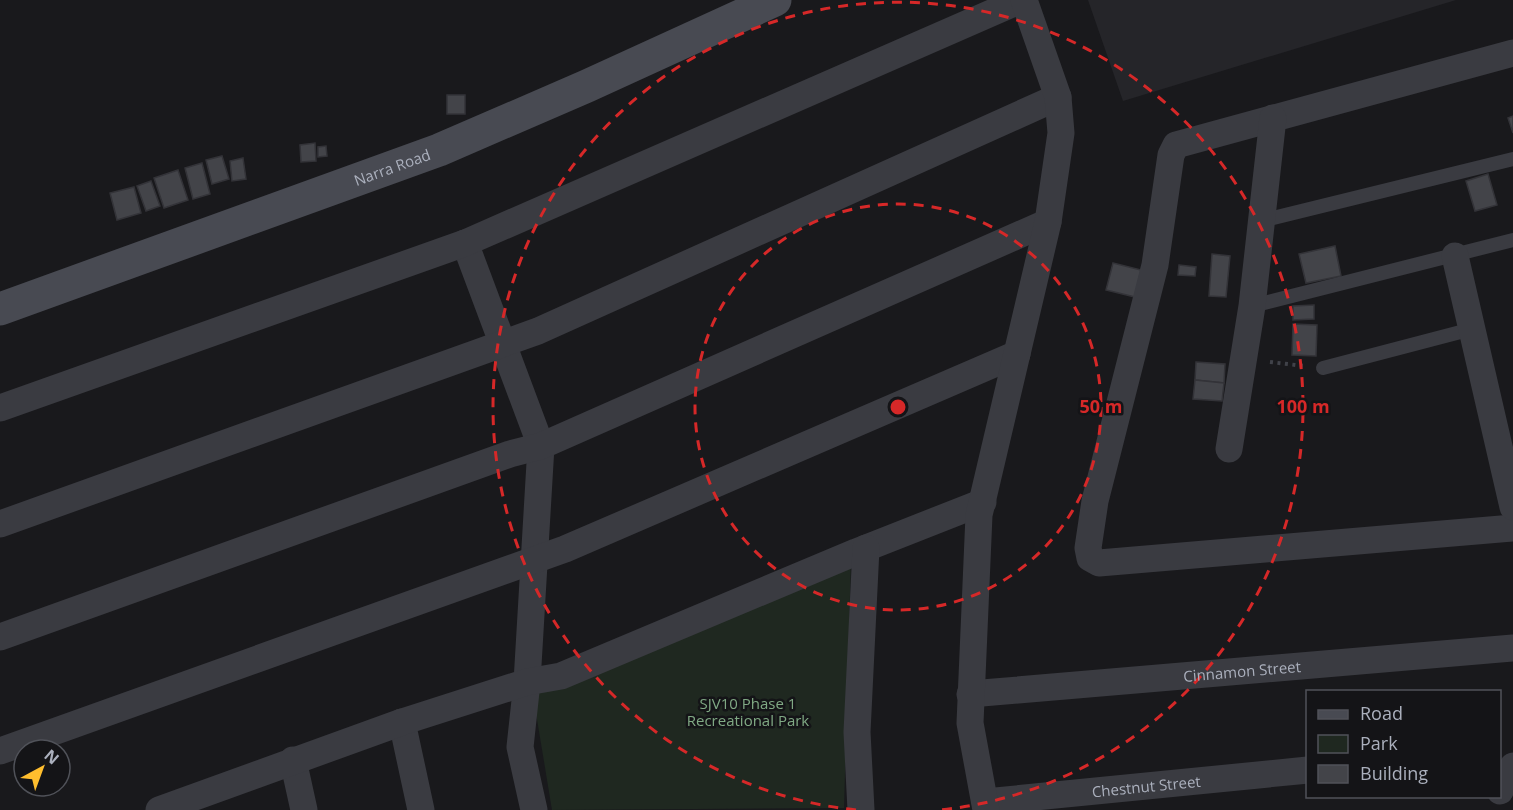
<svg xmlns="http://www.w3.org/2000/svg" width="1513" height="810" viewBox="0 0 1513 810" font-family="'Open Sans',sans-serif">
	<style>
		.built { fill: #252529 }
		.park { fill: #1f2820 }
		.building { fill: #434449; stroke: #333338; stroke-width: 1.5 }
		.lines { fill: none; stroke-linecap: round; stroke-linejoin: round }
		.path { stroke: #404249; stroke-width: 4; stroke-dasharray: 3 4.5; stroke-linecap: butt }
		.lane { stroke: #3a3b41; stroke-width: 14 }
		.street { stroke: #3a3b41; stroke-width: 27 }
		.secondary { stroke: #484a52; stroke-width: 33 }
		.ring { fill: none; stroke: #d62828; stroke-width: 3; stroke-dasharray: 10 8 }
		.labels { text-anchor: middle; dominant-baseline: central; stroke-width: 5; stroke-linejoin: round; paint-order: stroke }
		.street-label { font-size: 15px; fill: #abb0bd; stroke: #141417 }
		.park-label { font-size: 15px; fill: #80a984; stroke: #141417 }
		.centre { fill: #d62828; stroke: #141417; stroke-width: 3 }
		.ring-label { font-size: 18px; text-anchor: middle; font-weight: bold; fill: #d62828; stroke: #141417; stroke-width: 5; stroke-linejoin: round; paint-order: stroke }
	</style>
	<rect width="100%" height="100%" fill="#19191c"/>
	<!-- built -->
	<path class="built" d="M1088 0H1456L1123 101Z"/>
	<!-- park -->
	<path class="park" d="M851 560 844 808 552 810 533 695Z"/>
	<!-- building -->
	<g class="building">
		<rect x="447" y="95" width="18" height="19"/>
		<path d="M1513 116V133L1508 118Z"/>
		<path d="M315 143 316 161 301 162 300 145Z"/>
		<path d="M326 146 327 156 318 157V147Z"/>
		<path d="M222 156 229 179 212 184 206 160Z"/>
		<path d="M243 158 246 179 232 181 230 161Z"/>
		<path d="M202 163 210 194 193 199 185 168Z"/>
		<path d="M178 170 188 200 164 208 154 178Z"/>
		<path d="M1488 174 1497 205 1475 211 1466 181Z"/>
		<path d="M151 181 160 206 146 211 137 186Z"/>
		<path d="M134 187 141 213 117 220 110 193Z"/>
		<path d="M1335 246 1341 276 1306 283 1299 254Z"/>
		<path d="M1212 254 1230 256 1226 297 1209 296Z"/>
		<path d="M1113 263 1141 270 1135 297 1106 290Z"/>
		<path d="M1179 265 1196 267 1195 276 1178 275Z"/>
		<path d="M1314 305V319L1293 320V306Z"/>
		<path d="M1293 324 1317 325 1316 356 1292 355Z"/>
		<path d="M1196 362 1225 364 1224 383 1195 380Z"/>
		<path d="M1195 380 1224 383 1222 401 1193 399Z"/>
	</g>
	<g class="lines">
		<!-- path -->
		<path class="path" d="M1270 362 1304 366"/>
		<!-- lane -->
		<g class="lane">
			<path d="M1261 221 1513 159"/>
			<path d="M1252 306 1513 240"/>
			<path d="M1323 368 1472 329"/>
		</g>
		<!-- street -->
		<g class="street">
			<path d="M1513 53 1176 145 1171 155 1155 265 1095 501 1088 548 1090 558 1099 563 1513 528"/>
			<path d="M465 243 541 446 527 682 520 747 534 810"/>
			<path d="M1455 256 1513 507"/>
			<path d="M0 408 465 243 1021 0"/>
			<path d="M1229 449 1252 306 1273 118"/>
			<path d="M0 524 538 331 1058 97"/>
			<path d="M0 637 510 454 541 446 1048 222"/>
			<path id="s1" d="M970 694 1513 648"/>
			<path d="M402 722 421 810"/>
			<path d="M0 751 565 549 1017 354"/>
			<path d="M293 760 304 810"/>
			<path d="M1500 791 1513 766"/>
			<path id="s2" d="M985 802 1308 770"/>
			<path d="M159 810 402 722 527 682 561 676 856 552 983 502"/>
			<path d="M861 810 857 732 866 548"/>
			<path d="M986 810 970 723 979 515 1048 222 1061 133 1058 97 1024 0"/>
		</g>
		<!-- secondary -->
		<path class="secondary" id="s3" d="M0 309 439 150 587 86 775 0"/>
	</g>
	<!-- distance rings -->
	<g class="ring">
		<circle cx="898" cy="407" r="203"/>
		<path d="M856 810A405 405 0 1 1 940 810"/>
	</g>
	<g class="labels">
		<!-- street labels -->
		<g class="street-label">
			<text stroke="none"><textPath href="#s3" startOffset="417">Narra Road</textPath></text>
			<text stroke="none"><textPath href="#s1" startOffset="273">Cinnamon Street</textPath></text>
			<text stroke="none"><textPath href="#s2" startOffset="162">Chestnut Street</textPath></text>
		</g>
		<!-- park labels -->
		<g class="park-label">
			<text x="748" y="703">SJV10 Phase 1<tspan x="748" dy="17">Recreational Park</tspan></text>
		</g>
	</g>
	<circle cx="898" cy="407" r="9" class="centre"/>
	<g class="ring-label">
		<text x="1101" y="413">50 m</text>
		<text x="1303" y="413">100 m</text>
	</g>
	<!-- legend -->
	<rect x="1306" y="690" width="195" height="108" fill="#141417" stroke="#505259" stroke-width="1.5"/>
	<rect x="1318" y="710" width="30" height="9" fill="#484a52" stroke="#505259" stroke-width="1.5"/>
	<text x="1360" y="720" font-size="18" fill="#abb0bd">Road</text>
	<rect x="1318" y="735" width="30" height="18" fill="#1f2820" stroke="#505259" stroke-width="1.5"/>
	<text x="1360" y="750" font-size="18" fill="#abb0bd">Park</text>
	<rect x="1318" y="765" width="30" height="18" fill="#434449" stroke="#505259" stroke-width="1.5"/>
	<text x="1360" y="780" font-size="18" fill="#abb0bd">Building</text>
	<!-- north arrow -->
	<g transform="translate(42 768) rotate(41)"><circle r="28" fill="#141417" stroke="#505259" stroke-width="1.5"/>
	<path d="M0-4.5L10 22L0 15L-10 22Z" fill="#ffbe2e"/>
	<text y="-9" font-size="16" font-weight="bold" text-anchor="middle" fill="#abb0bd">N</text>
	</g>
</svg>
